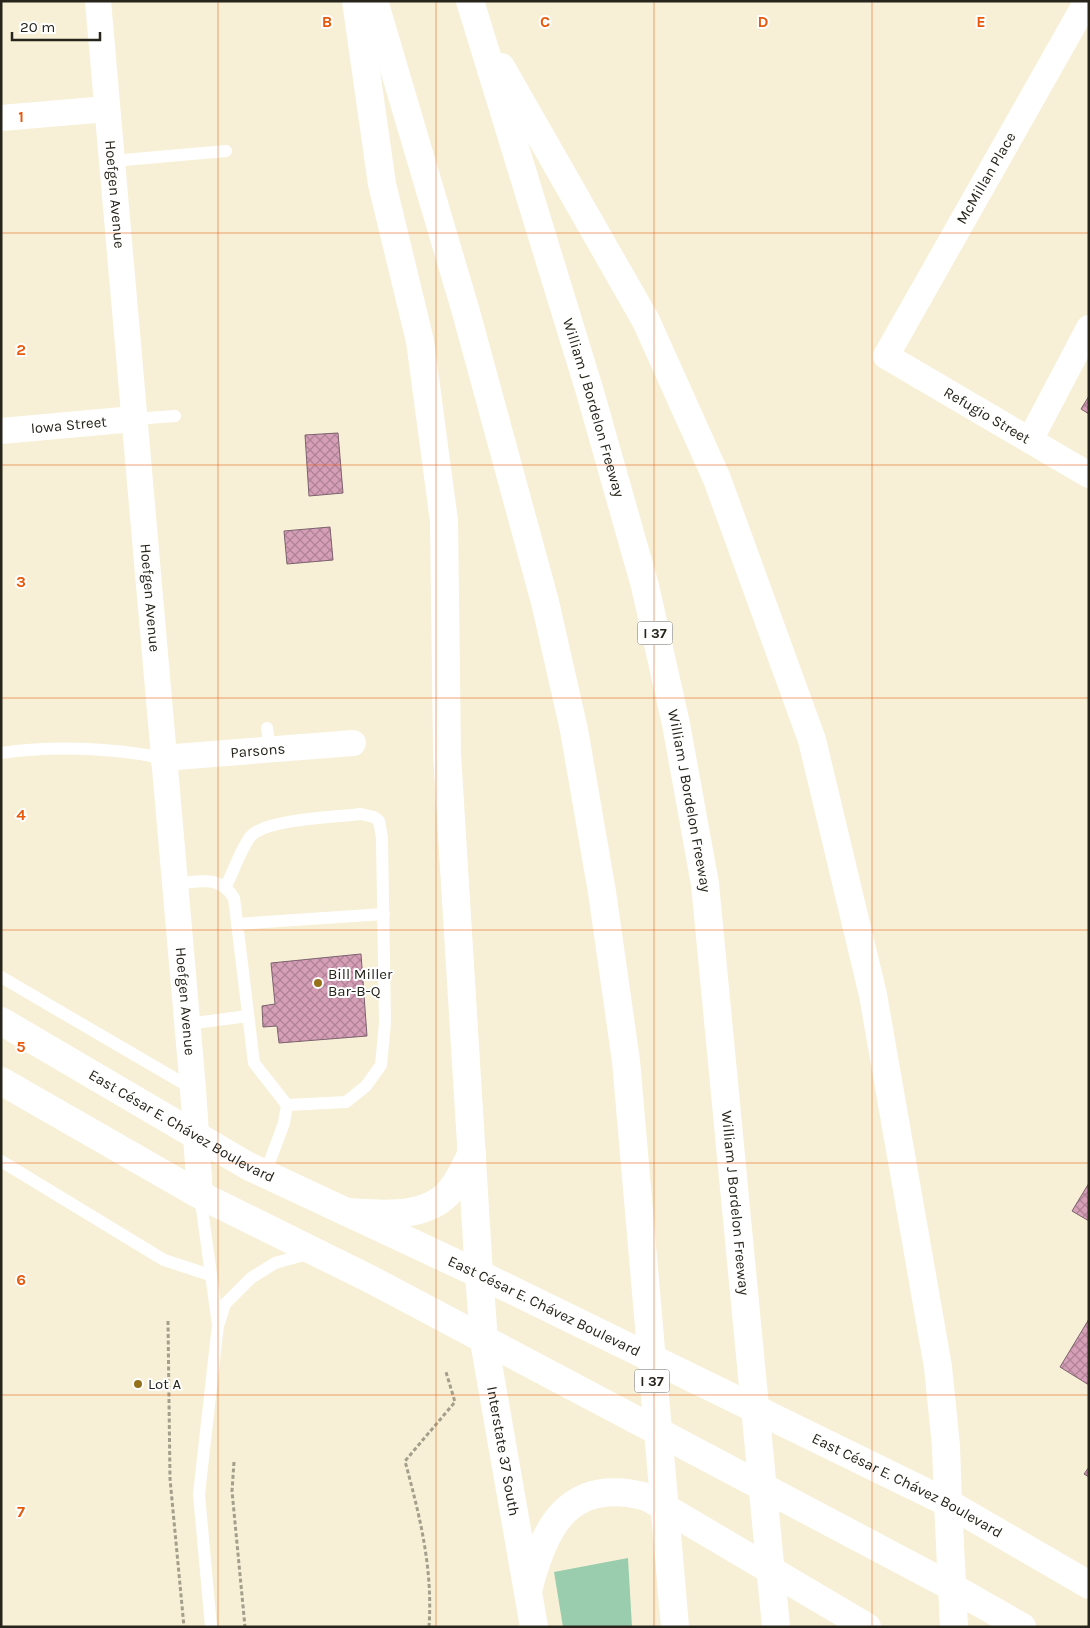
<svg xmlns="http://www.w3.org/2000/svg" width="1090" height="1628" viewBox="0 0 1090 1628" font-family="Karla,sans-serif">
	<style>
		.grass { fill: #99cdad }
		.building { fill: url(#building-cross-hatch); stroke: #7b626d }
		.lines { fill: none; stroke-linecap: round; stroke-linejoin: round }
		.path { stroke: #a49f8c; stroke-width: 3; stroke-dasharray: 4 2.5; stroke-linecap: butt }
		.lane { stroke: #fff; stroke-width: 12 }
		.street { stroke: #fff; stroke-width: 26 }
		.secondary { stroke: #fff; stroke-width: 28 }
		.primary { stroke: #fff; stroke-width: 28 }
		.highway { stroke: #fff; stroke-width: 28 }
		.grid { fill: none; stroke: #e8590c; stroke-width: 1; stroke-opacity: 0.55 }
		.poi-dot { fill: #95711a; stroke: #fff; stroke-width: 2 }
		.labels { text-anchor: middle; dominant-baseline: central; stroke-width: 4; stroke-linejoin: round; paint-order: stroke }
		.shield { fill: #fff; stroke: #68665f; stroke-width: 1 }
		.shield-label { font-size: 14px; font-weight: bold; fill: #27251b }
		.street-label { font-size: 15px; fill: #27251b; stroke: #fff }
		.poi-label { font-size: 15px; fill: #27251b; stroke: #fff; text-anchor: start }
		.grid-label { font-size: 16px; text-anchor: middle; font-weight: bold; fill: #e8590c; stroke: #fff; stroke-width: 4; stroke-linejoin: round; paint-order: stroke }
	</style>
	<defs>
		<pattern id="building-cross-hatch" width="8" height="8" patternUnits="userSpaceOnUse" patternTransform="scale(1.25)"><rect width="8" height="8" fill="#d69fb8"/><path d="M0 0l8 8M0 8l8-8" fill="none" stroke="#ae8195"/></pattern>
	</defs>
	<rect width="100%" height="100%" fill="#f7f0d6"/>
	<!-- grass -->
	<path class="grass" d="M628 1558 632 1627H563L554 1572Z"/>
	<!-- building -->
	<g class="building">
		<path d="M1089 396V414L1081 409Z"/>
		<path d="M338 433 343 493 309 496 305 435Z"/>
		<path d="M330 527 333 560 287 564 284 531Z"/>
		<path d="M361 954 367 1036 279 1043 277 1026 263 1027 262 1006 275 1004 271 963Z"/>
		<path d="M1089 1183V1221L1072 1211Z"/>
		<path d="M1089 1319V1385L1060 1367Z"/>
		<path d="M1089 1467V1477L1084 1474Z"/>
	</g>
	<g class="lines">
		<!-- path -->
		<g class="path">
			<path d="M168 1321 170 1479 184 1627"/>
			<path d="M234 1462 232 1491 245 1627"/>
			<path d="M429 1627C433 1568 420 1517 405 1461L455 1402 446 1372"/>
		</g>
		<!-- lane -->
		<g class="lane">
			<path d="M112 161 226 151"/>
			<path d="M134 419 175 416"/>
			<path d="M267 728 270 750"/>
			<path d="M1 753C52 745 113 748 163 758"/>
			<path d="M174 884C199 882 219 874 234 898L254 1063 287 1105 284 1123 265 1174"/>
			<path d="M226 886C234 870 240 851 250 837 264 819 336 817 361 814L374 817 379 821 382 838 385 1023 381 1065 366 1086 346 1102 287 1105"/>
			<path d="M237 924 384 914"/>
			<path d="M1 977 193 1089"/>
			<path d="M187 1024 248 1016"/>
			<path d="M1 1161 164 1260 210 1275"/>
			<path d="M200 1195 218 1325 199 1494 211 1627"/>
			<path d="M219 1323 225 1304 251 1278 275 1263 311 1253"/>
		</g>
		<!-- street -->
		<g class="street">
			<path id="s1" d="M98 1 193 1089 200 1195"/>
			<path id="s2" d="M1087 1 886 356 1089 475"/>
			<path d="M1 118 107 109"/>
			<path id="s3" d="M1 431 134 419"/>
			<path d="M1030 440 1089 328"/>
			<path id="s4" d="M163 758 353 743"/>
		</g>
		<!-- secondary -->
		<g class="secondary">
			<path d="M1 1081 200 1195 370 1279 950 1586"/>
			<path id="s5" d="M479 1274 484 1341 534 1627"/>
			<path d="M948 1503 954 1627"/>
			<path d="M528 1591C544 1526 569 1476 647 1497L867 1627"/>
		</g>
		<!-- primary -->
		<g class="primary">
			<path id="s6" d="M1 1021 248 1166 479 1274 948 1503 1089 1585"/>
			<path d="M950 1586 1022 1627"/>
		</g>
		<!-- highway -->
		<g class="highway">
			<path d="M356 1 382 184 420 341 444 521 447 754 479 1274"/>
			<path d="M374 1 466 312 545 602 574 730 602 892 626 1061 675 1627"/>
			<path id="s7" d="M470 1 590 392 645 586 676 724 705 884 776 1627"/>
			<path d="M501 67 646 321 717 479 812 740 873 995 938 1367 946 1446 948 1503"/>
			<path d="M346 1212C380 1214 427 1220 451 1190 460 1179 466 1164 472 1153"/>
		</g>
	</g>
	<!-- grid -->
	<path class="grid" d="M218 1V1627M436 1V1627M654 1V1627M872 1V1627M1 233H1089M1 465H1089M1 698H1089M1 930H1089M1 1163H1089M1 1395H1089"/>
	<!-- markers -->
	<g class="poi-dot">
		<circle cx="318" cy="983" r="5"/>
		<circle cx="138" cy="1384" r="5"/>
	</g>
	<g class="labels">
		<!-- shield labels -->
		<g class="shield">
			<rect x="637.5" y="621.5" width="35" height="23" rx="4"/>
			<rect x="634.5" y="1369.5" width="35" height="23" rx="4"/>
		</g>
		<g class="shield-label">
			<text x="655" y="633">I 37</text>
			<text x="652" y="1381">I 37</text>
		</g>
		<!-- street labels -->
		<g class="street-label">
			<text transform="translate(986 178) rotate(-60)">McMillan Place</text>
			<text stroke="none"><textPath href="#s1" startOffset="194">Hoefgen Avenue</textPath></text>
			<text stroke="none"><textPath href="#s7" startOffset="425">William J Bordelon Freeway</textPath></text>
			<text stroke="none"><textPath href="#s2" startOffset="525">Refugio Street</textPath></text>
			<text stroke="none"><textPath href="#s3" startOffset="68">Iowa Street</textPath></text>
			<text stroke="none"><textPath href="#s1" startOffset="599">Hoefgen Avenue</textPath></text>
			<text stroke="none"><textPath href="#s4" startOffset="95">Parsons</textPath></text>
			<text stroke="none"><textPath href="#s7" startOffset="830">William J Bordelon Freeway</textPath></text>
			<text stroke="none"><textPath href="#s1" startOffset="1004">Hoefgen Avenue</textPath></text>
			<text stroke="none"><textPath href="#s6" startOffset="209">East César E. Chávez Boulevard</textPath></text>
			<text stroke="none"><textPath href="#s7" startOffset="1235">William J Bordelon Freeway</textPath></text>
			<text stroke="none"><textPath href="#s6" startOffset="614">East César E. Chávez Boulevard</textPath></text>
			<text stroke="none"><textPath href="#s5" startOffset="179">Interstate 37 South</textPath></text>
			<text stroke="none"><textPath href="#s6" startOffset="1019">East César E. Chávez Boulevard</textPath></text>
		</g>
		<!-- poi labels -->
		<g class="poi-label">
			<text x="328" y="974">Bill Miller<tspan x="328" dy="17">Bar-B-Q</tspan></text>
			<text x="148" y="1384">Lot A</text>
		</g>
	</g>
	<g class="grid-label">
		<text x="327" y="27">B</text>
		<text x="545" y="27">C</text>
		<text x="763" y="27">D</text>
		<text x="981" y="27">E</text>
		<text x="21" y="122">1</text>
		<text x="21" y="355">2</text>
		<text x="21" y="587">3</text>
		<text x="21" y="820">4</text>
		<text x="21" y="1052">5</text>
		<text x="21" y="1285">6</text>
		<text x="21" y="1517">7</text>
	</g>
	<!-- border -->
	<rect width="1090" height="1628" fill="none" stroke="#27251b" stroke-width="5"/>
	<!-- scale -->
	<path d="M12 32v8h88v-8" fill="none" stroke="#27251b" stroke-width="2.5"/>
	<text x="20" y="32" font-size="15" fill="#27251b" stroke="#ffffff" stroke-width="4" paint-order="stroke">20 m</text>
</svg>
